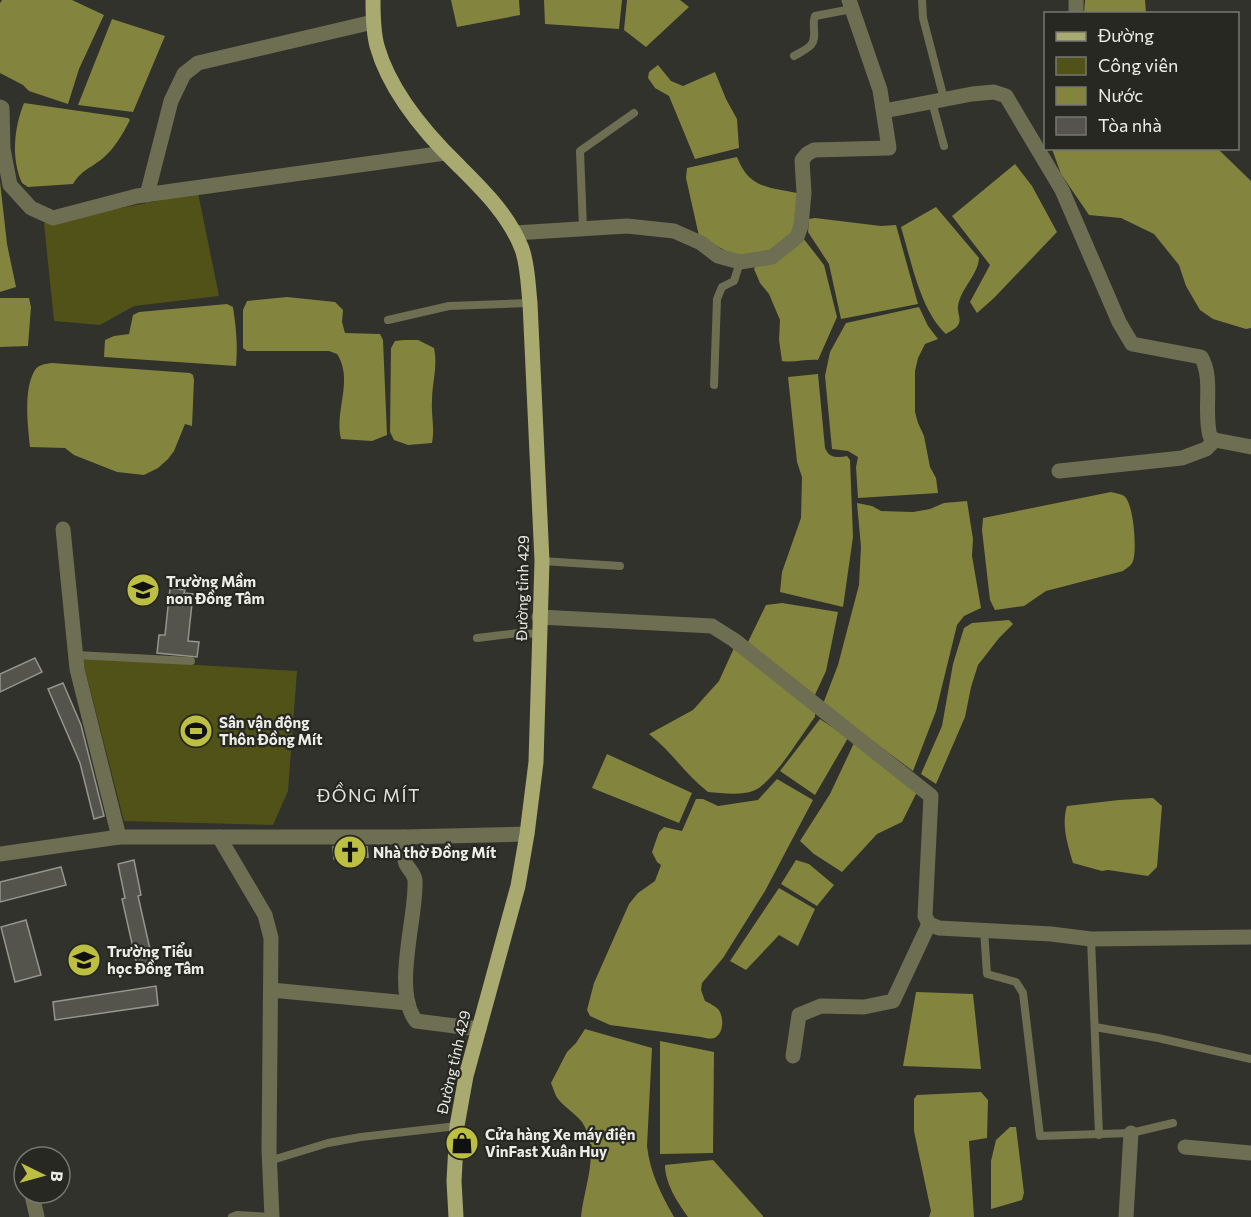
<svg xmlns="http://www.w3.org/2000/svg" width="1251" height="1217" viewBox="0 0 1251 1217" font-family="Commissioner,sans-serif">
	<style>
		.green { fill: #515217 }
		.water { fill: #83843e }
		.building { fill: #54544c; stroke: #94958c; stroke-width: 1.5 }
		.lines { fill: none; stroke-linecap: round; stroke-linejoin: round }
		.service { stroke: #6d6e52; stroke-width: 8 }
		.minor { stroke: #6d6e52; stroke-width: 15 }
		.tertiary { stroke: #6d6e52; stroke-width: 15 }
		.primary { stroke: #a8aa6f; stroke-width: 15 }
		.labels { text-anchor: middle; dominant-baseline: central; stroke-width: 4.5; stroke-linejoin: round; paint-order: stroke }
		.poi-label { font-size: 15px; font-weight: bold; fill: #edede8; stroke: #272821; text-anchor: start }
		.street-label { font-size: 15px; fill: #edede8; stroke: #272821 }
		.quarter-label { font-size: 18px; letter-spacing: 1.5px; fill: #e3e4db; stroke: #272821 }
	</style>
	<rect width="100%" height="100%" fill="#31322b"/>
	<!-- green -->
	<g class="green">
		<path d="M198 193 219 296 134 306 100 325 54 321 44 223Z"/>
		<path d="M82 658 297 671 288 791 273 825 124 821Z"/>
	</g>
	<!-- water -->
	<g class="water">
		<path d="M2 0H72L104 15 79 69 68 104 29 91 23 85 0 73V3Z"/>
		<path d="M451 0H519L520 15 457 27Z"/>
		<path d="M544 0H622L619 29 545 24Z"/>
		<path d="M627 0H680L689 7 646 47 624 30Z"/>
		<path d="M1085 0H1145L1146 13H1084Z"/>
		<path d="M112 19 165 36 133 112 78 105Z"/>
		<path d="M658 65 671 81 683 86 715 72 726 99 737 119 739 148 695 159 669 96 655 88 648 78 649 72Z"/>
		<path d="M24 103 128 118 130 120C122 135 115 148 102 159 89 169 82 170 73 184L28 187 22 183C11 158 14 128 24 103Z"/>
		<path d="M1052 149H1218L1251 181V328L1246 329 1213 319 1200 310 1186 286 1179 265 1154 234 1121 218 1089 215 1061 174Z"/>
		<path d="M737 157C749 188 767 187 797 193L796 222 792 235 771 250 735 256 699 236 686 178 687 168Z"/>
		<path d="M1015 164 1032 186 1057 232 994 298 977 313 970 302 990 265 952 216Z"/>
		<path d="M0 182 7 244 16 287 0 292Z"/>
		<path d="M936 207 979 258C978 275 961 288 958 306 957 313 962 319 958 325 956 329 950 331 946 334 920 310 911 260 901 227Z"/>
		<path d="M815 218 881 226 896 225 918 304 841 319 829 264 808 232 809 219Z"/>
		<path d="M803 238 824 265 837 317 818 360C806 359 794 363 782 361L779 340 780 320 769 294 760 283 754 269 756 265Z"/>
		<path d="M287 297 335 302 343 310 342 322 345 333 380 334 383 340 387 435 372 441 341 439C334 411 354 380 337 354L329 351H247L243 348V310L247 301Z"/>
		<path d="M0 298H29L31 307 28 346 0 347Z"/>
		<path d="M227 304 233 307C236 327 238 346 236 366L104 357 105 340 114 336 129 334 133 315 139 312Z"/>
		<path d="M919 307 928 326 938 339 925 344 918 358 915 371V412L918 423 924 436 930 467 936 478 938 493 858 498 856 467 858 457 848 451 832 449 825 376 830 352 846 323Z"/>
		<path d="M404 340H418L434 348C438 366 432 383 432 400 431 415 435 429 432 443L408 445 394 440 390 432 391 348 395 341Z"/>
		<path d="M52 363 190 373 193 375 194 380 192 426 185 424 174 451 168 459 158 468 144 475 117 472 74 455 65 448 30 447C28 426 23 389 35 370 39 364 46 364 52 363Z"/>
		<path d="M818 374 825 448C829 458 836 458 847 456L850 460 853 537 843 607 780 592 782 572 801 518 802 477 797 462 788 377Z"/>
		<path d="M1111 492C1115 493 1121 494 1124 496 1134 503 1137 551 1133 561 1132 565 1127 568 1123 571L1046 591 1024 606 995 610 990 600 982 530 983 518Z"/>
		<path d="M967 501 973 539 972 556 981 608 964 616 957 625 936 711 913 771 823 704 838 665 859 585 861 547 857 503 872 506 881 511 913 512 930 509 944 503Z"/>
		<path d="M782 603 838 612 826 671 814 697 748 642 766 605Z"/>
		<path d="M1009 620 1013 624 999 638 978 665 971 687 965 717 936 784 921 774 942 726 953 664 964 628 972 623Z"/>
		<path d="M734 648 815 713V717C801 735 775 780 755 790 743 796 721 793 708 792 686 775 671 751 649 734L693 710 719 681Z"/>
		<path d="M820 719 848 738 815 795 780 771Z"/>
		<path d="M854 743 917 792 902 822 877 834 842 872 814 854 800 841 830 794Z"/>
		<path d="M607 754 692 793 679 823 592 788Z"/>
		<path d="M777 779 813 800 765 891 723 958 702 983 701 990 705 1001C709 1003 715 1006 718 1009 724 1016 724 1032 716 1037 712 1040 705 1038 701 1037L610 1025 590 1016 587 1010 594 983 629 904 638 893 655 881 661 865 657 862 652 852 659 832 664 827 682 831 696 799H703L718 806 758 800Z"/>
		<path d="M1153 798 1162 806 1157 867 1148 876 1108 870 1102 871 1073 863C1068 845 1061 825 1067 806L1119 800Z"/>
		<path d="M796 860 809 864 834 885 817 906 781 884Z"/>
		<path d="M779 888 815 909 798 946 779 935 746 970 730 961Z"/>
		<path d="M916 992 973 994 981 1069 903 1066Z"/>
		<path d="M585 1029 652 1048 647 1146C650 1173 661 1194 674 1217H581C584 1186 601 1151 582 1122 575 1113 561 1105 556 1096 554 1092 553 1087 551 1083L567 1052 576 1043Z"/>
		<path d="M660 1041 714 1052 713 1153 660 1154Z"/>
		<path d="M981 1092 988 1100 987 1138 969 1141 974 1217H929L931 1211 914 1131V1099L917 1095Z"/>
		<path d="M1010 1127H1016L1024 1193 1022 1200 991 1209V1161L996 1140Z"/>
		<path d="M713 1160 763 1216V1217H688C677 1202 665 1183 665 1165Z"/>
	</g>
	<!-- building -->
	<g class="building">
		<path d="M170 588 185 590 184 593 193 594 188 641 199 642 197 657 157 653 159 635H165Z"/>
		<path d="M35 658 42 672 0 692V674Z"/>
		<path d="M63 683 81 725 104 816 94 819 80 763 48 689Z"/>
		<path d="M333 847H367L368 857 334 859Z"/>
		<path d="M134 860 141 895 138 896 154 967 138 970 122 899 125 898 118 864Z"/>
		<path d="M61 867 66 885 0 902V882Z"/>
		<path d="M26 920 41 975 15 982 1 927Z"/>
		<path d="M156 986 158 1005 55 1020 53 1002Z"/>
	</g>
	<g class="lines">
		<!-- service -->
		<g class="service">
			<path d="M922 0 923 18 944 99"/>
			<path d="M794 56C799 53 806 50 811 45 818 37 811 25 815 16L852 9"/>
			<path d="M932 102 944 146"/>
			<path d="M583 228 580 151 634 113"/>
			<path d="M388 320 449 306 530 303"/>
			<path d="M714 385 717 299 722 287 734 281 740 262"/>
			<path d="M542 561 620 566"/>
			<path d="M477 638 519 633 539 634"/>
			<path d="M76 655 191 661"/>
			<path d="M984 930 987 974 1016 982 1023 993 1040 1136 1131 1133 1173 1123"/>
			<path d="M1091 939 1099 1135"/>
			<path d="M1095 1027 1158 1038 1251 1059"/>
			<path d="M269 1161 328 1143 361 1137 457 1126"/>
			<path d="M232 1217 237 1215 272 1217"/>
		</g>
		<!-- minor -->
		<g class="minor">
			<path d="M1076 14V0"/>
			<path d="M0 107 2 108 3 149 10 185 31 208 53 218 137 196 445 153"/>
			<path d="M884 111 972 94 994 92 1006 96 1062 190 1119 322 1132 344 1201 357C1214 378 1203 412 1210 436L1215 440 1251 447"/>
			<path d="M147 195 171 101 184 74 198 63 373 22"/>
			<path d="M515 233 627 226 674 231 701 243 718 256 740 262 772 257 797 237 801 226 804 193 802 160 807 154 814 150 889 148 880 90 849 0"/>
			<path d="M1059 471 1182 458 1206 449 1215 440"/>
			<path d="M63 529 77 669 119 837"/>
			<path d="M539 617 712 626 734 640 931 796 925 916 929 924 939 928 1051 934 1091 939 1251 937"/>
			<path d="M219 837 265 915 271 938 269 1150 272 1217"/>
			<path d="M404 837C405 844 403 857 406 864 409 870 414 873 415 880 417 917 392 990 416 1021L479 1029"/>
			<path d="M271 990 408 1003"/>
			<path d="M793 1056 799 1015 821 1006 864 1007 893 1001 929 924"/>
			<path d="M1185 1147 1251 1153"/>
			<path d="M32 1195 37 1217"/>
			<path d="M1126 1217 1131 1133"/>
		</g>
		<!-- tertiary -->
		<path class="tertiary" d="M0 854 119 837H404L527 834"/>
		<!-- primary -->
		<path class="primary" d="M373 0C373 15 373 31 377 46 390 92 424 132 458 165 483 190 509 215 522 249 528 266 528 285 530 303L542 561 536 762 527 834 518 886 466 1076 457 1126 454 1181 456 1217"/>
	</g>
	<!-- icons -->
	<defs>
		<g id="school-disc" transform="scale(1.725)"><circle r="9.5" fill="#bdbf43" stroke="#272821"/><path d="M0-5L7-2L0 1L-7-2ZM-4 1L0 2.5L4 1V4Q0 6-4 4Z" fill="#111"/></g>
		<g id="stadium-disc" transform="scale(1.725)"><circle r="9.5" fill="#bdbf43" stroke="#272821"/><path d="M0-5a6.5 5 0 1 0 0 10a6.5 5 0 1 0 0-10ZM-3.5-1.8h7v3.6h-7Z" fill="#111"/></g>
		<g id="church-disc" transform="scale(1.725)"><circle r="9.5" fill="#bdbf43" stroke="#272821"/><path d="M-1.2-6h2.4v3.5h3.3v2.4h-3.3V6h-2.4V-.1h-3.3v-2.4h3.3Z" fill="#111"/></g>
		<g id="shop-disc" transform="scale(1.725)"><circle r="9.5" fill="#bdbf43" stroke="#272821"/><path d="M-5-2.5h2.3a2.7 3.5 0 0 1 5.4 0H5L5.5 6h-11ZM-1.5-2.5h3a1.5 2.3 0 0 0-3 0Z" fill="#111"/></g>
	</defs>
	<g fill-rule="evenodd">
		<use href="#school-disc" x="143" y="590"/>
		<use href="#stadium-disc" x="196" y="731"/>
		<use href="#church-disc" x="350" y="852"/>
		<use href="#school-disc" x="84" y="960"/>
		<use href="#shop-disc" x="462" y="1143"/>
	</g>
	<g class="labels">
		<!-- poi labels -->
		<g class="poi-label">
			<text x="166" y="581">Trường Mầm<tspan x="166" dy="17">non Đồng Tâm</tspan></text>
			<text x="219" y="722">Sân vận động<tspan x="219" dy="17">Thôn Đồng Mít</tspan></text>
			<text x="373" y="852">Nhà thờ Đồng Mít</text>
			<text x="107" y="951">Trường Tiểu<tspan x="107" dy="17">học Đồng Tâm</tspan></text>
			<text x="485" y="1134">Cửa hàng Xe máy điện<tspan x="485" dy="17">VinFast Xuân Huy</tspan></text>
		</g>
		<!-- street labels -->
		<g class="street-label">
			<text transform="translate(522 588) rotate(-89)">Đường tỉnh 429</text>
			<text transform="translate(453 1062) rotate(-77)">Đường tỉnh 429</text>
		</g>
		<!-- quarter labels -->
		<g class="quarter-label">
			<text x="369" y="795">ĐỒNG MÍT</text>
		</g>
	</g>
	<!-- legend -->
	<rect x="1044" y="12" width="195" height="138" fill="#272821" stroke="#767771" stroke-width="1.5"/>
	<rect x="1056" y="32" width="30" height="9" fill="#a8aa6f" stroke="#767771" stroke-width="1.5"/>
	<text x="1098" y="42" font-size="18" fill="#edede8">Đường</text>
	<rect x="1056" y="57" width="30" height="18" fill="#515217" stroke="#767771" stroke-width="1.5"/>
	<text x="1098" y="72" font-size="18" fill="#edede8">Công viên</text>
	<rect x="1056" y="87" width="30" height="18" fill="#83843e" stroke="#767771" stroke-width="1.5"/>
	<text x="1098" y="102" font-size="18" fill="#edede8">Nước</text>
	<rect x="1056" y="117" width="30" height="18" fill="#54544c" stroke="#767771" stroke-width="1.5"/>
	<text x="1098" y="132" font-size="18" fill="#edede8">Tòa nhà</text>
	<!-- north arrow -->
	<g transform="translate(42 1175) rotate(95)"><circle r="28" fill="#272821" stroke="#767771" stroke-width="1.5"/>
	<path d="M0-4.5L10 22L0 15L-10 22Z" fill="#bdbf43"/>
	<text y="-9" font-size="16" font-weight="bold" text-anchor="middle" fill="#edede8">B</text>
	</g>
</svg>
